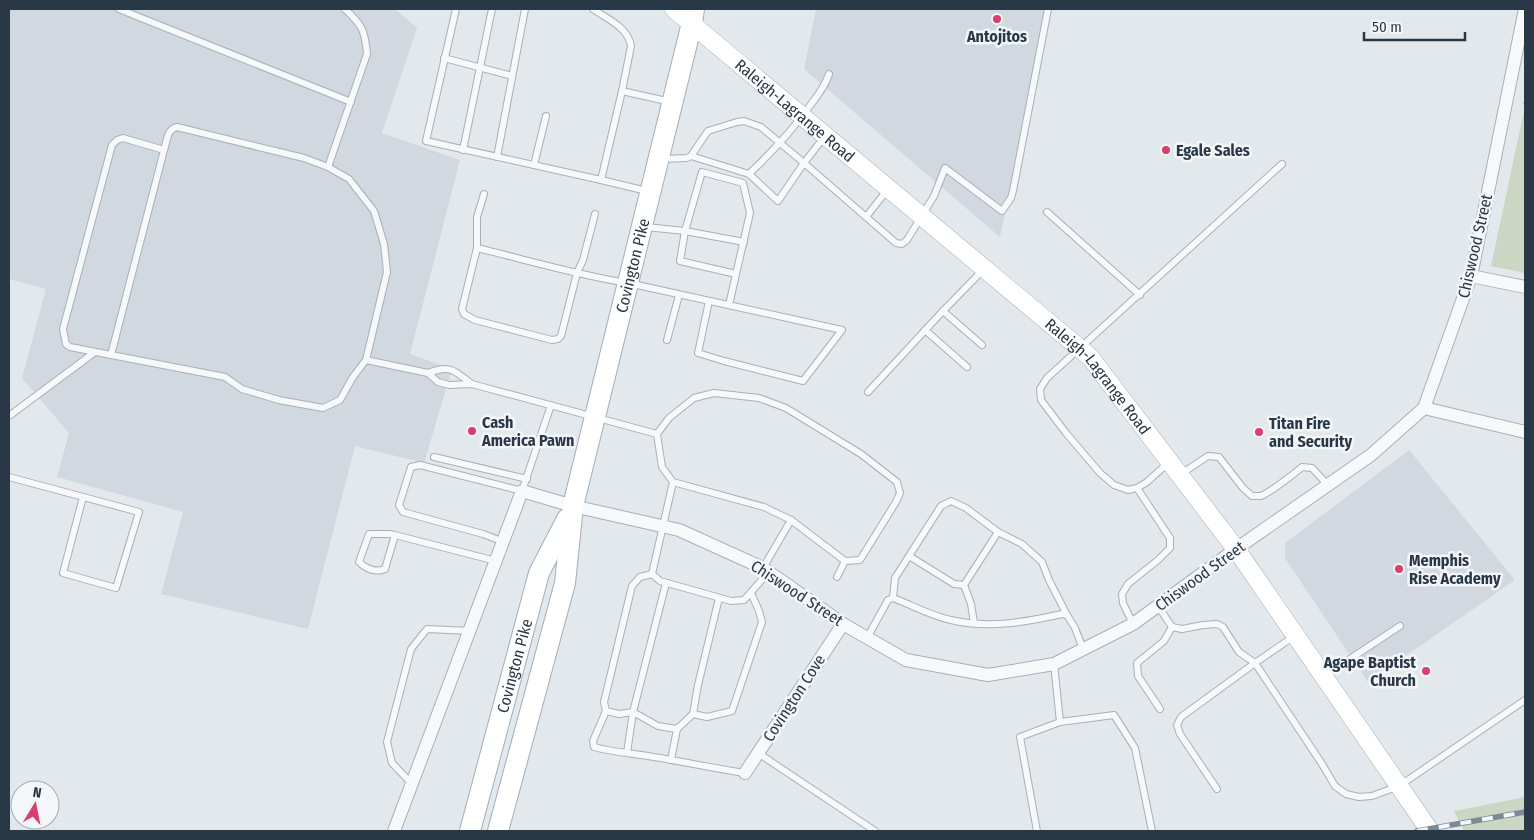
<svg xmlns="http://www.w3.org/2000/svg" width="1534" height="840" viewBox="0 0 1534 840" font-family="'Fira Sans Condensed',sans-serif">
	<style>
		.built { fill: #d1d8df }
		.green { fill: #cbd7c3 }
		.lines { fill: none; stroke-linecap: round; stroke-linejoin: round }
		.lane-casing { stroke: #a7b0b7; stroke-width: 8 }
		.street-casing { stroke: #a7b0b7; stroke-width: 14 }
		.secondary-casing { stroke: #a7b0b7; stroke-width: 19 }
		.primary-casing { stroke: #a1aeb9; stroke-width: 22 }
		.path { stroke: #c1c6cb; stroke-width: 2.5; stroke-dasharray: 4 4; stroke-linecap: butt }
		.lane { stroke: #f7f8fa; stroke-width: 6 }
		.street { stroke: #f7f8fa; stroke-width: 12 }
		.secondary { stroke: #fff; stroke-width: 18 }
		.primary { stroke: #fff; stroke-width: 20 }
		.rail-casing { stroke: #7b8a98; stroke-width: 5.5 }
		.rail { stroke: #f3f7f9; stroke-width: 4; stroke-dasharray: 11; stroke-linecap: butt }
		.poi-dot { fill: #db3e6c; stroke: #f3f7f9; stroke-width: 2 }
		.labels { text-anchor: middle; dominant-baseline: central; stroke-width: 5; stroke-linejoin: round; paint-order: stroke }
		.poi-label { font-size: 16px; font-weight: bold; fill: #293847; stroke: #f3f7f9; text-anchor: start }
		.street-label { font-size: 16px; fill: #293847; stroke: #f3f7f9 }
	</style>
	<rect width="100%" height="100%" fill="#e3e8ec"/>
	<!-- built -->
	<g class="built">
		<path d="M9 9H395L417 28 382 133 460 160 410 354 452 369 424 463 355 446 308 629 161 594 183 512 57 477 69 433 22 378 46 289 9 279Z"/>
		<path d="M816 9H1047L1000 237 804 69Z"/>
		<path d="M1409 450 1515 580 1368 682 1285 558V543Z"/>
	</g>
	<!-- green -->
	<g class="green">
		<path d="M1525 106V273L1491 266Z"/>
		<path d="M1525 797V831H1464L1454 811Z"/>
	</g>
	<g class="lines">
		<!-- lane casing -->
		<g class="lane-casing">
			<g id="lane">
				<path d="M119 9 351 102"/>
				<path d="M456 9 426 141 601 180"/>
				<path d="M593 9C607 19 628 27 631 46L622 91"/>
				<path d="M444 58 512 76"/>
				<path d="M825 136 804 163 896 243 902 244 907 240 934 196 945 168 1002 211 1011 198 1013 191 1048 9"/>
				<path d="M463 150 492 9"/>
				<path d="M691 156 749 174C771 153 791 132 809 107 817 96 825 87 829 74"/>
				<path d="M497 157 525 9"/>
				<path d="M662 159 687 158 691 156 708 131 737 122 744 121 761 127 804 163 778 201 749 174"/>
				<path d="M534 165 546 116"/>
				<path d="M328 167 367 54C365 30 362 25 345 9"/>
				<path d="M647 191 601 180 622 91 671 102"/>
				<path d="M1047 212 1140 295"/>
				<path d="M595 214 583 260 577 273 561 336 558 339 552 340 475 320 464 314 462 309 477 248C527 260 577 275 628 283L842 330 803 381 724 361 698 353 709 301"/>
				<path d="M866 217 888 189"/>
				<path d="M646 227 685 231 744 242"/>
				<path d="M477 248V217L484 194"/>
				<path d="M729 305 750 213 743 183 702 172 685 231 680 261 736 274"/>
				<path d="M925 330 967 367"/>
				<path d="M667 340 679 295"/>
				<path d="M982 345 943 311 984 269"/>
				<path d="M111 355 164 150"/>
				<path d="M366 360 387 272 384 244 374 211 349 179 328 167 304 158 177 127C167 129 167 141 164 150L123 138 117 140 112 145 63 329 66 344 70 347 225 377 242 389 279 400 323 408 340 400 353 377 366 360 428 373 438 382 449 385 472 384 657 434 662 467 673 482 764 507 791 520 845 561 860 560 896 502 900 493 897 482 861 454 786 408 759 398 714 393 694 398 669 418 657 434"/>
				<path d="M428 373C451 364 454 371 472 384"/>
				<path d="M868 392 943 311"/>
				<path d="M9 416 95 352"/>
				<path d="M434 457 527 479"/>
				<path d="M1168 463 1147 482 1137 488 1128 490 1114 485 1100 473 1066 433 1041 400 1040 389 1047 378 1282 164"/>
				<path d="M1181 474 1208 456 1219 457 1243 488 1252 496C1254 496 1259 496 1261 496 1269 493 1294 474 1302 467L1312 468 1328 485"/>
				<path d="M9 477 139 512 116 588 63 573 83 497"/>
				<path d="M673 482 652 574 660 581 731 601 744 600 769 572"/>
				<path d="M998 532 1022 544 1042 562 1049 580 1067 615"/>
				<path d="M395 535 385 569C376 573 366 569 359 562L369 534H389L395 535 496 561"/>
				<path d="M504 542 483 534 403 512 399 505 411 467 420 465 522 491 551 405"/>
				<path d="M763 568 791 520"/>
				<path d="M652 574 640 577 632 586 604 702 606 711 619 714 633 712 666 583"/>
				<path d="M837 577 845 561"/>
				<path d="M964 585 971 604 974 623"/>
				<path d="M719 598 698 685 693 714 707 717 732 711 762 622 759 611 751 593"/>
				<path d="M893 598 895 578 941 506 951 501 966 508 998 532 964 585 954 584 909 556"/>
				<path d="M1158 606 1172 627 1182 629 1203 625 1217 624 1223 627 1239 652 1255 663 1293 637"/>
				<path d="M1133 624 1123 603 1122 594 1128 584 1158 560 1170 548V538L1137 488"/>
				<path d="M867 638 888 600 893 598C912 605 931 616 951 620 988 629 1026 622 1062 614L1067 615 1075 628 1083 649"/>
				<path d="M1324 676 1400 626"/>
				<path d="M1160 709 1138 676 1137 663 1164 641 1172 627"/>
				<path d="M606 711 593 741 594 747C612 752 630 753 648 756 680 761 712 768 745 773"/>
				<path d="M1060 722 1114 715 1135 748 1152 831"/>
				<path d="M627 753 633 712 658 726 677 729 693 714"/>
				<path d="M758 753 875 831"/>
				<path d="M671 760 677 729"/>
				<path d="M412 784 392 763 387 742 411 649 427 629 470 631"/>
				<path d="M1217 789 1180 734 1177 725 1181 717 1255 663 1322 764 1335 786 1346 794 1359 797 1372 796 1399 786 1525 700"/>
				<path d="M1037 831 1020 737 1060 722 1054 664"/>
			</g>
		</g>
		<!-- street casing -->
		<g class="street-casing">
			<g id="street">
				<path d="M1471 276 1525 287"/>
				<path d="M1424 408 1525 432"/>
				<path d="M745 773 843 624"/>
				<path d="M394 831 522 491 573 506 679 530 763 568 843 624 906 660 988 675 1054 664 1133 624 1236 549 1371 455 1424 408 1471 276 1525 9"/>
			</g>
		</g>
		<!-- secondary casing -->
		<g class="secondary-casing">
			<g id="secondary">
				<path id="s1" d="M674 9 1090 357 1236 549 1430 831"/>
			</g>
		</g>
		<!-- primary casing -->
		<g class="primary-casing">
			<g id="primary">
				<path id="s2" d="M470 831 539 573 567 519"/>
				<path id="s3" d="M498 831 565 583 573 506 692 23 694 9"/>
			</g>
		</g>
		<!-- path -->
		<path class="path" d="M1523 103 1525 104"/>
		<!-- lane -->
		<use href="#lane" class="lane"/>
		<!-- street -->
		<use href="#street" class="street"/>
		<!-- secondary -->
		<use href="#secondary" class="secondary"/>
		<!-- primary -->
		<use href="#primary" class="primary"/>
		<!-- rail casing -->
		<g class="rail-casing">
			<path id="rail" d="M1417 831 1525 812"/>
		</g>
		<!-- rail -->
		<use href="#rail" class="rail"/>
	</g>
	<!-- markers -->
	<g class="poi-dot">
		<circle cx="997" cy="19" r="5"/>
		<circle cx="1166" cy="150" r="5"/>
		<circle cx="472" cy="431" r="5"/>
		<circle cx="1259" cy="432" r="5"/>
		<circle cx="1399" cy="569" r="5"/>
		<circle cx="1426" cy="671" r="5"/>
	</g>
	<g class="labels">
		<!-- poi labels -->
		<g class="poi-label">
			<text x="997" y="36" text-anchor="middle">Antojitos</text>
			<text x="1176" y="150">Egale Sales</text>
			<text x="482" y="422">Cash<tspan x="482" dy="18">America Pawn</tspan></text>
			<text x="1269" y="423">Titan Fire<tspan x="1269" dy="18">and Security</tspan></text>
			<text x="1409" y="560">Memphis<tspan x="1409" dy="18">Rise Academy</tspan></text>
			<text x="1416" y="662" text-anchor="end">Agape Baptist<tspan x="1416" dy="18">Church</tspan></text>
		</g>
		<!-- street labels -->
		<g class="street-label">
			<text stroke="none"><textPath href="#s1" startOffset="158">Raleigh-Lagrange Road</textPath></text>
			<text transform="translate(1475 246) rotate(-77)">Chiswood Street</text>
			<text stroke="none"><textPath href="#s3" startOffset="582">Covington Pike</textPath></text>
			<text stroke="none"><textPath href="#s1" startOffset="562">Raleigh-Lagrange Road</textPath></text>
			<text transform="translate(1200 576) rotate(-36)">Chiswood Street</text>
			<text transform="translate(797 593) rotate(33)">Chiswood Street</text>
			<text stroke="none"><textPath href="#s2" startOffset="171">Covington Pike</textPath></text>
			<text transform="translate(794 698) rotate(-57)">Covington Cove</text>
		</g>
	</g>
	<!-- border -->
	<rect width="1534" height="840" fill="none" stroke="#293847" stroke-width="20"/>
	<!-- north arrow -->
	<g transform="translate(35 805) rotate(10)"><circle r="24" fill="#f3f7f9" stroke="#a2abb2"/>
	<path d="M0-4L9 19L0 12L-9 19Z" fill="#db3e6c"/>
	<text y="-8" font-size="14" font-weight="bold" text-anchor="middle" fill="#293847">N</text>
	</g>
	<!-- scale -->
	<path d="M1364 32v8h101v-8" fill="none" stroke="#293847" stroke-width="2.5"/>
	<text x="1372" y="32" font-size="15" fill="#293847" stroke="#f3f7f9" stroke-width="4" paint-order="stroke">50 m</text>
</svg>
